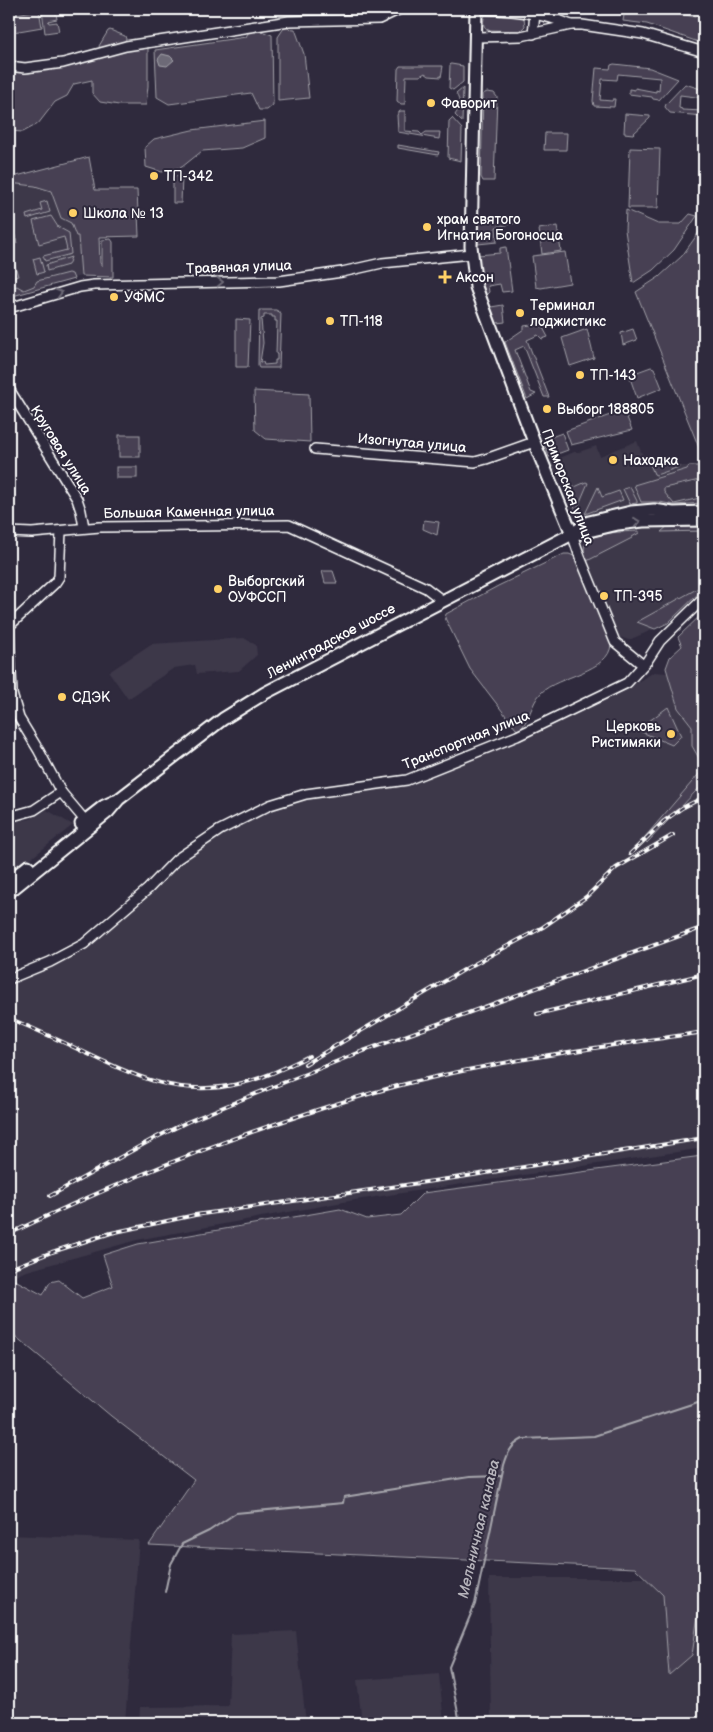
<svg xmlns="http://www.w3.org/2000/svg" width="713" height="1732" viewBox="0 0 713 1732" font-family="'Balsamiq Sans',sans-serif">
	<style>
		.built { fill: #3c3749 }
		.green { fill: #464152; stroke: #a2a0a8; fill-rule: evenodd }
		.water { fill: #6d6a77; stroke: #a7a6ad }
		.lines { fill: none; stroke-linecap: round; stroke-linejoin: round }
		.stream { stroke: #a7a6ad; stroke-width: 2 }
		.minor-casing { stroke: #fff; stroke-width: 12 }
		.major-casing { stroke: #fff; stroke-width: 15 }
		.minor { stroke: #2f2a3d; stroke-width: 9 }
		.major { stroke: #2f2a3d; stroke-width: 11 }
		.rail-casing { stroke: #fff; stroke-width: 4 }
		.rail { stroke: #2f2a3d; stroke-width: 2; stroke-dasharray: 5.5; stroke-linecap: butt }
		.oneway { stroke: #6d6a77 }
		.poi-dot { fill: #ffd166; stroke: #2f2a3d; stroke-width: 2 }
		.labels { text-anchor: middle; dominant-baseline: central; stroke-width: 4; stroke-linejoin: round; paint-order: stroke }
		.poi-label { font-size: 14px; fill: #fff; stroke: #2f2a3d; text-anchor: start }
		.street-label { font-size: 14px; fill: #fff; stroke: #2f2a3d }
		.water-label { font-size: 15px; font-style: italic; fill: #b6b4bb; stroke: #2f2a3d }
	</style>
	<rect width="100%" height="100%" fill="#2f2a3d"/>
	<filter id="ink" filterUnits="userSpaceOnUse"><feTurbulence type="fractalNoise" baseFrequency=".02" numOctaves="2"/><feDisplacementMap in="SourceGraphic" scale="10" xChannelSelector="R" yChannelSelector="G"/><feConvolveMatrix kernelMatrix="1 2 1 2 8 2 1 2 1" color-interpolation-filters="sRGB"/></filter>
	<g filter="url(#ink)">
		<!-- built -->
		<g class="built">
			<path d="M89 157 95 190H137L139 236 99 237 100 263 102 267 103 276H81L35 289 9 292V178Z"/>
			<path d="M637 441 642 454 647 457 679 466H701L704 467V507L640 505 624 508 581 520 575 518 558 474 551 469 550 462 574 452H579L596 446 600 456Z"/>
			<path d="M704 522V588L668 623 629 640 616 636 582 553 583 544 585 540 590 536 604 531Z"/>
			<path d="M244 638 256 645 257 655 239 671 197 674 195 665 174 668 128 699 109 672 151 644Z"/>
			<path d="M654 672 668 673 678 708 692 726V746L704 768 644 838 648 843 697 791 704 786V1148L349 1201 137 1240 24 1272 9 1279V983L50 967 88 947 150 891 180 862 220 834 271 808 305 798 408 783 519 740 633 685Z"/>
			<path d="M47 810 73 825 9 876V822L30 819Z"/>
			<path d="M9 1535 139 1540 125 1723H9Z"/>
			<path d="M489 1578H704V1723H491Z"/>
			<path d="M296 1631 306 1723H139L140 1707 228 1706 231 1634Z"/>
			<path d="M439 1674 444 1723H362L357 1680Z"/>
		</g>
		<!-- green -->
		<g class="green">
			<path d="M55 9 57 19 48 21 49 23 57 22 59 31 45 33 42 10Z"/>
			<path d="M625 9H668L681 14 704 19V44L647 24 623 21Z"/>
			<path d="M39 10 42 27 13 32 10 15Z"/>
			<path d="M488 14 520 15 524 19 525 26 520 31 488 30C482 26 483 21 485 15Z"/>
			<path d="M284 28 295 29 304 54 309 98 278 101V37Z"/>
			<path d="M110 30 125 36 126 39 125 42 100 48 99 46 108 31Z"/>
			<path d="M261 31 272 35 273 105 267 110H259L251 93 169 104 157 97 155 50 246 37 248 33Z"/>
			<path d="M148 46V86L146 105H119L100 102 92 93V80L74 84 67 96 55 102 38 124 23 132 9 131V74L13 72 29 73Z"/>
			<path d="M451 64 463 66V82L453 90 449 88 450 65Z"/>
			<path d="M614 64 650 68 678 79 659 100 653 99 652 97 629 94V89L635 90V88L656 92V90L659 91 660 78 618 74 617 80 602 79 600 100 612 101 613 99H615L614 107 594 106 593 101 596 68 610 69 611 65Z"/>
			<path d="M400 66H443L441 77 429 76 425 73 420 76H406L405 104H401L397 101 398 69Z"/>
			<path d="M685 84 704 90V98L680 95 679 108 682 109V110L703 111V116L670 113 665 107 666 104Z"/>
			<path d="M463 88 462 122 455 115C460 108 461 101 456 94Z"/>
			<path d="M487 92 494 93 497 97 494 181H483L481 177 483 94Z"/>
			<path d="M400 111H405V131L419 132 422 135 426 132H440L439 139 398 132 397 115Z"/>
			<path d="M625 114 650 116V118L633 134 624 133Z"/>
			<path d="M452 118 462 129 461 161 448 158 449 121Z"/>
			<path d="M265 121V138L242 148 202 151 182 167 162 172 146 167 145 147 154 139 192 130Z"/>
			<path d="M704 131V163L700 159 701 135Z"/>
			<path d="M545 133H567L566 150H544Z"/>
			<path d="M398 145 439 152 438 155 398 148Z"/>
			<path d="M630 148 660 149 658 208H628Z"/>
			<path d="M89 157 95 190H137L139 236 99 237 100 263 102 266V240L111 239 113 242V277L81 276 78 236H76L71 223 61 218 51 191 35 186 9 183V178Z"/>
			<path d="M173 176H182L181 203H173Z"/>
			<path d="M47 201 50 212 27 219 26 215 42 210 40 203Z"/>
			<path d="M626 210 658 224H681L690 214 697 216 674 250 653 270 633 283 625 230Z"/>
			<path d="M51 216 58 227 69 233 71 254 45 261 43 256 67 250 64 237 39 244 33 221Z"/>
			<path d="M505 218H514L516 223 496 227 497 242 478 244V226L481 219H486V222L505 221Z"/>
			<path d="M704 225V460L636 292 659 277 682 256Z"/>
			<path d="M557 226 561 251 542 254 539 229Z"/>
			<path d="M13 229 17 243 9 245 18 276 14 277 9 259V230Z"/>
			<path d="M506 247 512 291 502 292 500 284 488 286 489 292 486 295 482 281 478 255 500 253V248Z"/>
			<path d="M565 252 570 283 541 288 536 287 532 256Z"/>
			<path d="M40 257 44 272 37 274 33 259Z"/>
			<path d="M71 257 68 265 47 271 46 265Z"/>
			<path d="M68 273 72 274 74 279 9 297V289L17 286 24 290 34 286 37 281Z"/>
			<path d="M503 305 505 322 497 323 491 307Z"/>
			<path d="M259 310H276L281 313 279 368H259L258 366ZM264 315H272V317H275V321H277L276 354H277V360H275V364L264 365 263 362H260L263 343 261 319 264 318Z"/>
			<path d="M236 319 250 320 248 367H236Z"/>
			<path d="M537 324 542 326 548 337 542 339 538 335 527 340 549 397H544L524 346 515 350 531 392 536 394 527 399 505 342 524 329V326Z"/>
			<path d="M587 329 594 358 570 366 562 338Z"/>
			<path d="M633 329 637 340 623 345 621 333Z"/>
			<path d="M651 367 654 368 662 388 637 398 629 375Z"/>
			<path d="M254 391 309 394 310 442 266 439 255 430Z"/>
			<path d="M624 410 632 430 571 445 566 431Z"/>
			<path d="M562 433 568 450 549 457 543 440Z"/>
			<rect x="119" y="435" width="21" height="22"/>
			<path d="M647 457 679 466V467L656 475 654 474Z"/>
			<path d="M689 466H701L704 479 664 488V492L674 504 704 497V503L674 505 660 502H641L634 485 687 469Z"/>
			<rect x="116" y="467" width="21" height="11"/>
			<path d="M586 482 588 483 576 511 568 490Z"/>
			<path d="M598 487 602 497 619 491 623 500 585 514Z"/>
			<path d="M630 487 637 501V503L630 504 623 489Z"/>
			<path d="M424 520 439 522 437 535 423 529Z"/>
			<path d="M704 524V531L661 532 669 525Z"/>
			<path d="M639 531V533L632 537V538L587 561C585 555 583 550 585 545 591 531 626 532 639 531Z"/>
			<path d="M564 554H569L576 557 611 644C610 672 557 676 541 693 531 703 529 723 519 730L516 729 470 669 445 618 446 614 498 586Z"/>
			<path d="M322 571H333L337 583H325Z"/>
			<path d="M702 586 704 588 668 623 655 629 637 622Z"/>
			<path d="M704 612V767L692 746V726L678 708 666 668 670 657 682 646 678 637Z"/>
			<path d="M668 707 681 736 672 745 637 730Z"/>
			<path d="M704 768V786L697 790 647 843 644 838Z"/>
			<path d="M702 1156 704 1158V1575L692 1655 669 1675 663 1595 635 1568 149 1545 194 1480 111 1416 15 1336 9 1329V1283L15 1280 43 1295 50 1282 59 1280 82 1298 113 1286 103 1255 138 1244 340 1209 367 1219 401 1215 423 1193Z"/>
		</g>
		<!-- water -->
		<path class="water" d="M162 54 170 56 174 60 167 66 160 65 158 59Z"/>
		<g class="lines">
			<!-- stream -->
			<g class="stream">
				<path d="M165 1592 171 1564 182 1544 209 1531 236 1513 343 1503 344 1497 469 1477 501 1476"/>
				<path d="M460 1723 449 1667 475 1604 504 1465C508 1452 511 1445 523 1439L594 1436 704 1400"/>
			</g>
			<!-- minor casing -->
			<g class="minor-casing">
				<g id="minor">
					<path d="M476 9C509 10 541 12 571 25"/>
					<path d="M533 34 535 13"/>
					<path d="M476 37 521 36 571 25H582L643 34 704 52"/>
					<path d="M9 66 25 68 63 63 126 46 289 21 379 19 400 9"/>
					<path d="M9 308 80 287 94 285 279 281 342 272 382 263 471 254"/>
					<path d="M9 389 77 499 81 511 84 527"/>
					<path d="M315 449 475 462 486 459 534 442"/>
					<path d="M61 531 59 577 55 583 9 626 12 694 19 718 39 751 61 792 88 824"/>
					<path d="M9 532 32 533 100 527 289 525 426 588 443 601"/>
					<path d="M572 534 580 557 615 642 643 665"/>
					<path d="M9 817 34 810 61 792"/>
					<path d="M9 979 50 962 84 944 148 889 177 859 220 830 270 805 306 794 407 780 517 736 627 683 647 661 660 641 704 598"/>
				</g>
			</g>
			<!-- major casing -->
			<g class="major-casing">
				<g id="major">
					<path d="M476 9 471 246 476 287 534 442 572 534"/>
					<path d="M576 534 618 524 643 521 704 520"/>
					<path d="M81 824 104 806 115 801"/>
					<path d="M9 881 28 866"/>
					<path d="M9 892 108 812 119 799 223 719 265 693 572 534 589 522 631 512 654 510 673 513 704 512"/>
				</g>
			</g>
			<!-- minor -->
			<use href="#minor" class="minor"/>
			<!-- major -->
			<use href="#major" class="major"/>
			<!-- rail casing -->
			<g class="rail-casing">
				<g id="rail">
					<path d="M630 854 664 821 682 808 704 797"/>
					<path d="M537 1014 704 974"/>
					<path d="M11 1019C37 1030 63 1042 88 1054 138 1078 181 1097 238 1084 263 1079 286 1067 309 1056"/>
					<path d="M305 1064 467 968 543 927 586 897 616 868 673 835"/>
					<path d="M50 1196 155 1138 187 1122 255 1094 358 1053 704 927"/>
					<path d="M9 1234C109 1186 211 1144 317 1110 351 1099 386 1088 422 1080 514 1058 610 1046 704 1032"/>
					<path d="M9 1269 52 1252 111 1233 195 1215 461 1177 704 1138"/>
				</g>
			</g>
			<!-- rail -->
			<use href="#rail" class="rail"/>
		</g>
		<!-- one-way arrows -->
		<defs><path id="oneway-chevron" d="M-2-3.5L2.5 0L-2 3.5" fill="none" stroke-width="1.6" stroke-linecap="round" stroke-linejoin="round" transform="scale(1.25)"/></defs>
		<g class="oneway">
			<use href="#oneway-chevron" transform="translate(220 282) rotate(-1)"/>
			<use href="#oneway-chevron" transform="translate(59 293) rotate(-16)"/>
			<use href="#oneway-chevron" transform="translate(637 522) rotate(-6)"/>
		</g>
	</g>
	<!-- markers -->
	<g class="poi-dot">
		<circle cx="431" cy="103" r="5"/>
		<circle cx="154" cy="176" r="5"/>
		<circle cx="73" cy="213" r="5"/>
		<circle cx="427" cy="227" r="5"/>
		<path d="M442.5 269.5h5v5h5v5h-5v5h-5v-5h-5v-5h5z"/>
		<circle cx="114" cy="297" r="5"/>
		<circle cx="520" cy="313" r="5"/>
		<circle cx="330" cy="321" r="5"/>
		<circle cx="580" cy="375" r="5"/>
		<circle cx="547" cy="409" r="5"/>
		<circle cx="613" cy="460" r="5"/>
		<circle cx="218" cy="589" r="5"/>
		<circle cx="604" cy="596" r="5"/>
		<circle cx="62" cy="697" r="5"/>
		<circle cx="671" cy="734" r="5"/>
	</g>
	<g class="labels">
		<!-- poi labels -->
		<g class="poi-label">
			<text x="441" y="103">Фаворит</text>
			<text x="164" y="176">ТП-342</text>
			<text x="83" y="213">Школа № 13</text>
			<text x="437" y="219">храм святого<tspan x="437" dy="16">Игнатия Богоносца</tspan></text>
			<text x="456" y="277">Аксон</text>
			<text x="124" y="297">УФМС</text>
			<text x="530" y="305">Терминал<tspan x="530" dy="16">лоджистикс</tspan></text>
			<text x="340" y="321">ТП-118</text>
			<text x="590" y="375">ТП-143</text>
			<text x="557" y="409">Выборг 188805</text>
			<text x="623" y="460">Находка</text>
			<text x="228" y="581">Выборгский<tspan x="228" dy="16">ОУФССП</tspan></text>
			<text x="614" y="596">ТП-395</text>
			<text x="72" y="697">СДЭК</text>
			<text x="661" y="726" text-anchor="end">Церковь<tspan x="661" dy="16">Ристимяки</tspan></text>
		</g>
		<!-- street labels -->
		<g class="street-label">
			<text transform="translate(239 267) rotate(-2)">Травяная улица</text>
			<text transform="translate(412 443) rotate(5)">Изогнутая улица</text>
			<text transform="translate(61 450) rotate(58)">Круговая улица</text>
			<text transform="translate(568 487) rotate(69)">Приморская улица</text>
			<text transform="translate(189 512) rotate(-1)">Большая Каменная улица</text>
			<text transform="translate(331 641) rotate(-28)">Ленинградское шоссе</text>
			<text transform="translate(466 740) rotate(-22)">Транспортная улица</text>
		</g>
		<!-- water labels -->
		<g class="water-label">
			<text transform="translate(479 1529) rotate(-77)">Мельничная канава</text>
		</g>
	</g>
	<!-- margin -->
	<rect width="713" height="1732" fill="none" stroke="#2f2a3d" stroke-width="30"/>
	<rect x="15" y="15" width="683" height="1702" fill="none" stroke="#fff" stroke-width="2" filter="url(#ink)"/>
</svg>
